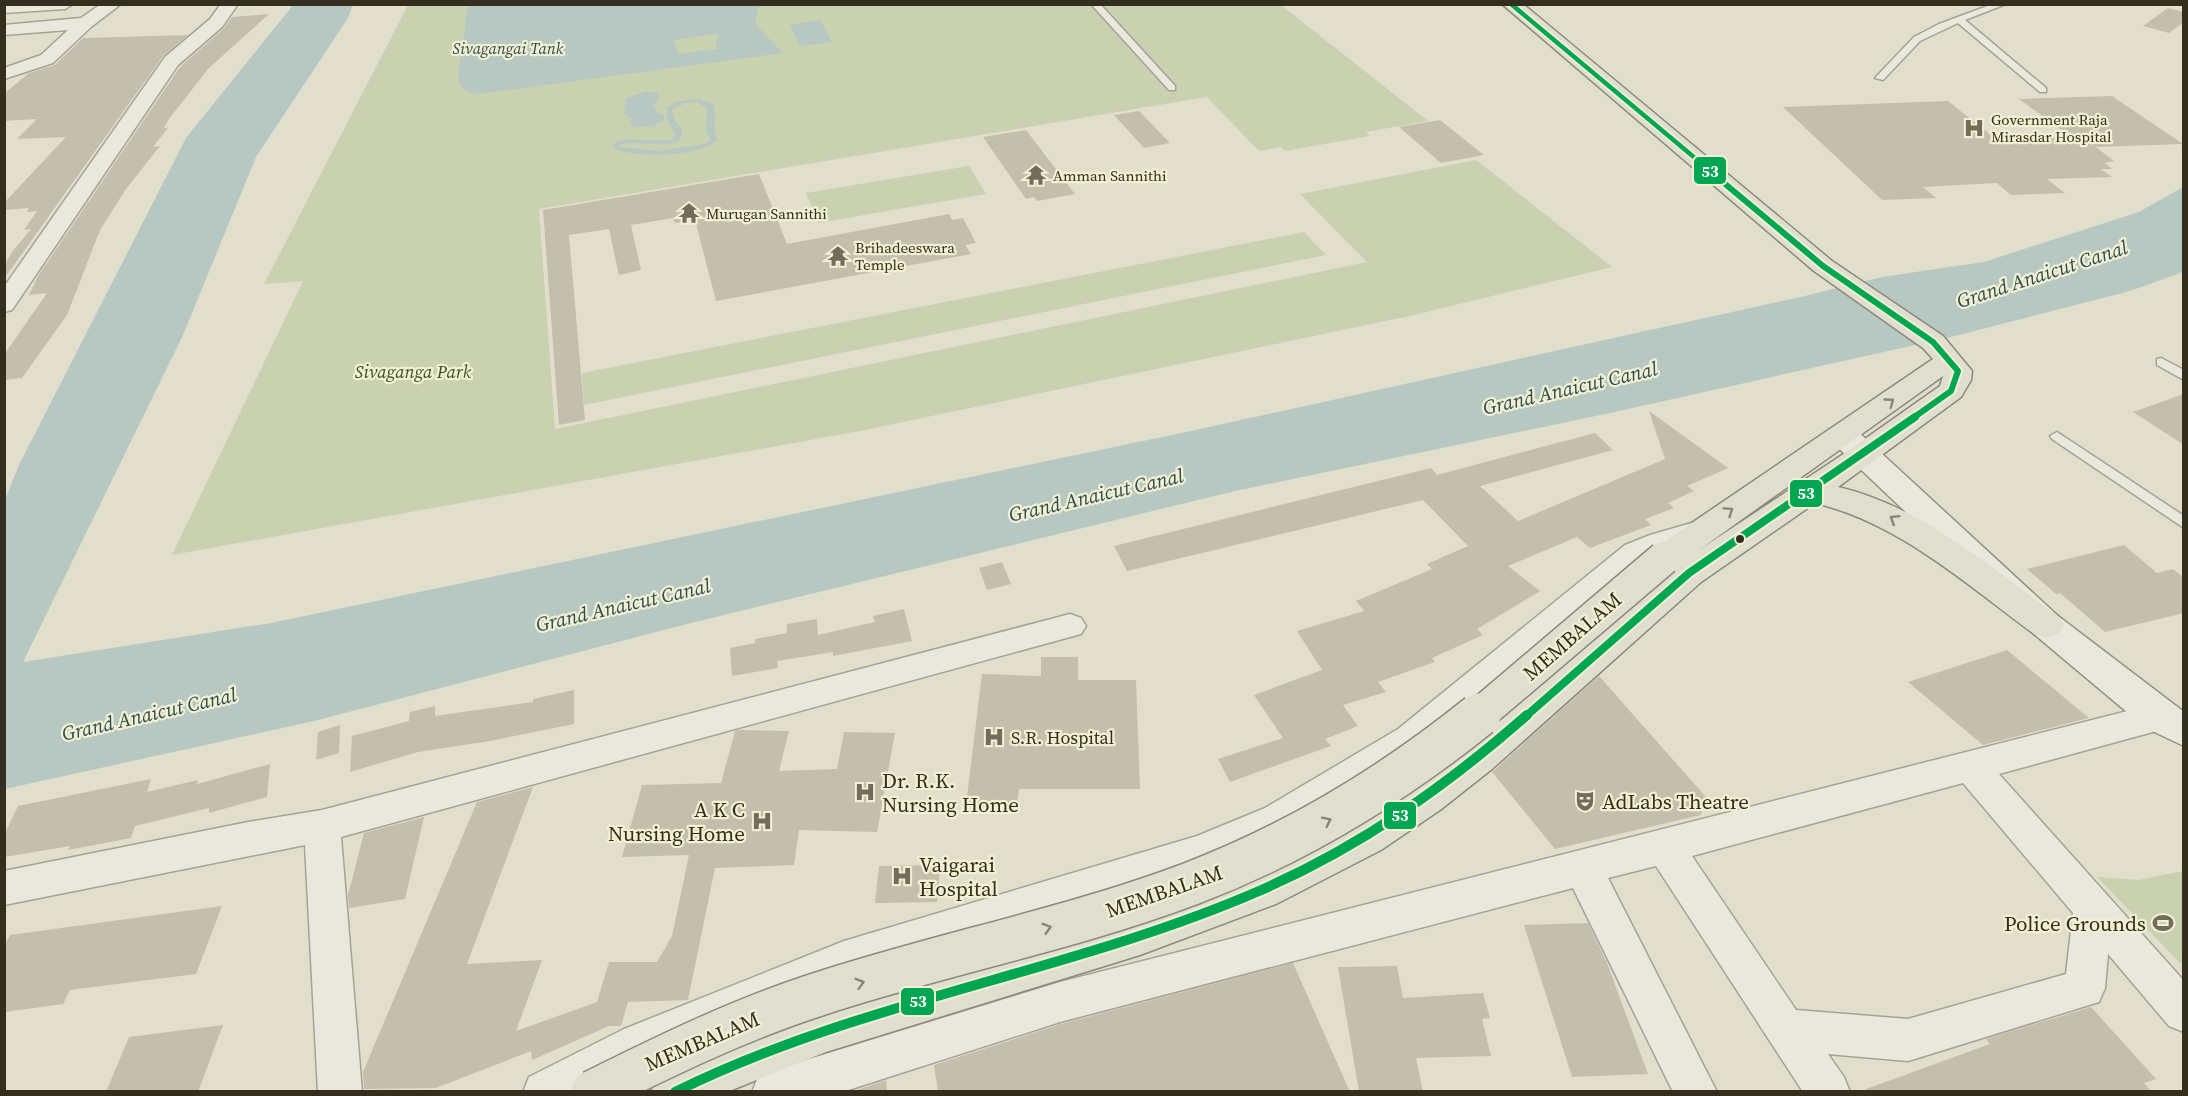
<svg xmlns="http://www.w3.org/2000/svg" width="2188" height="1096" viewBox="0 0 2188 1096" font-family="'Source Serif 4',serif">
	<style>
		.green { fill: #c9d1b0 }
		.water { fill: #b7c7c1; fill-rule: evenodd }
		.building { fill: #c4bfad }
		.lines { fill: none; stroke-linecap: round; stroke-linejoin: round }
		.service-casing { stroke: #a6a395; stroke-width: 3 }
		.minor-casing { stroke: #a6a395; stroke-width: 3 }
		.secondary-casing { stroke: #969385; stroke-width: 3 }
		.primary-casing { stroke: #8c897c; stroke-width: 3 }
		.service { fill: #eae8dd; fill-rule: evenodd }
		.minor { fill: #eae8dd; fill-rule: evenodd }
		.secondary { fill: #eae8dd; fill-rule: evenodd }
		.primary { fill: #e0dfcf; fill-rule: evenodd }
		.primary-bridge-far1-casing { stroke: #8c897c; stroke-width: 36; stroke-linecap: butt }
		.primary-bridge-casing { stroke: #8c897c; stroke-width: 46; stroke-linecap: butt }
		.primary-bridge-far1 { stroke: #e0dfcf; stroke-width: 33 }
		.primary-bridge { stroke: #e0dfcf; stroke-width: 43 }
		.bus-1-far3-casing { stroke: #f2f0d3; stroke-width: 8 }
		.bus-1-far2-casing { stroke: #f2f0d3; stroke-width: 10 }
		.bus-1-far1-casing { stroke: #f2f0d3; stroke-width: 12 }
		.bus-1-casing { stroke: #f2f0d3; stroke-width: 14 }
		.bus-1-far3 { stroke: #00a651; stroke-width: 4.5 }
		.bus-1-far2 { stroke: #00a651; stroke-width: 6 }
		.bus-1-far1 { stroke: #00a651; stroke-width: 8 }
		.bus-1 { stroke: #00a651; stroke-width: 10 }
		.oneway { stroke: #8a8677 }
		.bus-dot { fill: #342e1f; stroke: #f2f0d3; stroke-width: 2 }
		.labels { text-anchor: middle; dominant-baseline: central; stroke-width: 4.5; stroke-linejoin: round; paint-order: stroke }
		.far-poi-label { font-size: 15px; fill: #342e1f; stroke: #f2f0d3; text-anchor: start }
		.far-water-label { font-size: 16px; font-style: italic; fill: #2f4c52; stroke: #f2f0d3 }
		.park-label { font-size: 18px; font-style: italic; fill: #3b4e27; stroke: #f2f0d3 }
		.poi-label { font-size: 18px; fill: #342e1f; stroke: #f2f0d3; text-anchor: start }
		.water-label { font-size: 20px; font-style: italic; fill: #2f4c52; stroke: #f2f0d3 }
		.near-street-label { font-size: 21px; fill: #342e1f; stroke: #f2f0d3 }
		.near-poi-label { font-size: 21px; fill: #342e1f; stroke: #f2f0d3; text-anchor: start }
		.line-badge { stroke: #f2f0d3; stroke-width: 2 }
		.badge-label { font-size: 16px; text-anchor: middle; font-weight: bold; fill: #fff }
	</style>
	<rect width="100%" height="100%" fill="#e1dfcc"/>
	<!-- green -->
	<g class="green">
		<path d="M408 5H1281L1428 121 1366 132 1370 136 1285 151 1281 147 1259 151 1207 97 539 209 555 429 1367 262 1300 194 1476 160 1612 267 1414 315 860 431 172 555 303 281 264 284Z"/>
		<path d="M969 166 986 194 818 223 806 193Z"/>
		<path d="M1304 232 1326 255 584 405 582 373Z"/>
		<path d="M2183 871H2184L2183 966 2097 877 2139 880Z"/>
	</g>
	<!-- water -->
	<g class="water">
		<path d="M293 5H353L348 18 256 157 183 335 23 662 271 623 1191 431 1805 296 1882 277 1984 262 2139 212 2183 187V272L2130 291 1947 338 1610 413 1235 491 687 624 314 721 5 789 4 502 19 465 186 138Z"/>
		<path d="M468 5H759L755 24 783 53 479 94C467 93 461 90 458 78ZM715 34 719 36 715 43 718 49 678 54 674 40Z"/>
		<path d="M820 20 832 42 800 46 790 25Z"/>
		<path d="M646 92 657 93 660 97 653 105 658 113 664 115V120L653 126 633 127 630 123 632 119 624 114 626 98Z"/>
		<path d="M699 99 713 104C718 116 711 127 717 139 707 157 628 159 613 147L615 143 623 140H672L675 133 667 120V108L675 102ZM697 102 707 109 706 130 710 140 706 144 658 151 620 147 619 145C639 139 661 150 680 140L682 130 675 121 672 110 685 103Z"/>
	</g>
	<!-- building -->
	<g class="building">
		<path d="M2168 8 2184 12V22L2169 33 2143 26Z"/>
		<path d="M269 14 208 69 169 119 164 128H168L153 147 160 146 126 189 100 230 67 315 22 378 4 380V355L47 293 29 295 38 276 180 67 223 29 232 17Z"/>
		<path d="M188 35 163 56 4 279V266L12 252 31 229 24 230 37 211 27 212 29 208 4 210V203L66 137 17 139 37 119 4 121V94L29 73 55 65 83 38Z"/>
		<path d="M2112 96 2183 144 2096 147 2114 161 2105 163 2112 169H2101L2112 177 2047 179 2065 193 2011 195 1997 183 1923 187 1936 198 1882 200 1783 107 1948 101 1997 140 2071 137 2019 99Z"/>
		<path d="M1139 111 1170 143 1144 148 1114 115Z"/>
		<path d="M1440 120 1484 155 1441 163 1399 127Z"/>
		<path d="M1026 130 1075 194 1037 201 1034 197 1026 199 983 137Z"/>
		<path d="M759 174 787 244 949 214 952 220 963 218 976 243 965 245 971 254 716 301 695 220 675 223 673 218 631 225 641 270 619 275 609 229 569 235 585 420 559 425 543 210Z"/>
		<path d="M2184 394V445L2133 412Z"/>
		<path d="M1649 411 1728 468 1687 486 1694 491 1668 503 1674 508 1645 519 1651 525 1590 548 1577 537 1508 566 1540 591 1477 629 1483 635 1432 658 1435 662 1378 682 1386 692 1343 705 1358 726 1325 739 1331 746 1230 782 1218 759 1283 738 1254 695 1322 670 1297 631 1364 611 1356 601 1432 569 1427 564 1468 546 1423 500 1127 571 1114 546 1431 468 1437 475 1595 433 1613 450 1480 486 1518 521 1665 459Z"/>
		<path d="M2124 545 2157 573 2173 569 2184 578V613L2105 632 2060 593 2056 594 2027 569Z"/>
		<path d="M1002 562 1011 584 987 590 979 568Z"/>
		<path d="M904 609 912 641 833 656V652L777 661 778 668 732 676 730 648 755 643V639L787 633V624L817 619 818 635 875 622 873 616Z"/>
		<path d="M2007 650 2089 718 1983 745 1908 682Z"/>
		<path d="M1041 657H1078V680H1136L1140 789H1019L1017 806 966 805 982 674 1041 676Z"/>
		<path d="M1599 676 1706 797 1701 815 1555 849 1492 772Z"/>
		<path d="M574 690V724L490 741 418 752 350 772 352 736 409 721 410 712 435 706V716L533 702V699Z"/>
		<path d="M340 725 339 753 316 760 318 732Z"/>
		<path d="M739 730 789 731 779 771 837 769 844 732 895 733 877 832 799 830 794 865 715 868 688 1000 628 1002 621 1026H609L532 1060 531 1051 436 1088 364 1089 363 1072 477 802 533 787 467 964 542 960 516 1031 597 1002 609 962H657L672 936 689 855 622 857 642 785 721 783 735 731Z"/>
		<path d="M270 764 267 797 209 813V808L135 826 131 838 68 850 70 846 4 857V835L18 806 151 779 147 792 198 780 197 784Z"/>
		<path d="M424 817 405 899 349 908 348 895 364 833Z"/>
		<path d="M940 865 937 902 875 903 879 866Z"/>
		<path d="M222 906 196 974 70 990 63 1004 4 1012V946L10 935Z"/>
		<path d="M1588 923 1607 963 1648 1074 1572 1077 1524 925Z"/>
		<path d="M1293 963 1350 1092H938L934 1065 1061 1024Z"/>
		<path d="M1397 966 1403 998 1483 993 1490 1018 1482 1019 1491 1056 1416 1058 1423 1092H1359L1338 967Z"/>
		<path d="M2091 1007 2156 1079 2144 1083 2152 1092H1867L1866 1089 1990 1044 1986 1039Z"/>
		<path d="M223 1025 198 1092H106L129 1037Z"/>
		<path d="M886 1080 887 1092H851Z"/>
	</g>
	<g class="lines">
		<!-- service casing -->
		<g class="service-casing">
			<g id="service">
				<path d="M1091 4H1100L1175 86V90H1169Z"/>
				<path d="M1993 4H2006L1965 20 2046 88V92H2040L1958 23 1920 41 1883 80 1875 78 1914 37 1939 24Z"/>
				<path d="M2161 358 2184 370V380L2157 365V359Z"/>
				<path d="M2057 432 2184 516V528L2052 439 2050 436Z"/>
			</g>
		</g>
		<!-- minor casing -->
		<g class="minor-casing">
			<g id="minor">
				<path d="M4 4H73L65 9 4 13Z"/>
				<path d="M101 4H121L91 27 53 63 4 79V68L41 55 68 30 4 35V25L81 18Z"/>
				<path d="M221 4H238L222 27 178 65 12 310 4 312V287L165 57 210 19Z"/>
				<path d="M1702 520 1712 523 1717 530 1712 537 1672 549 1647 561 1422 749 1291 830 1202 868 847 978 654 1059 590 1092H523L529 1077 624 1029 844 941 1197 836 1265 808 1398 729 1625 545 1650 535Z"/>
				<path d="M1070 614 1081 618 1086 626 1081 634 341 837 362 1092H318L305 845 4 905V871L248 822 322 810Z"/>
				<path d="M2159 703 2171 707 2176 717 2171 727 1999 774 2184 981V1032L2169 1026 2108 954 2105 988 2099 1002 1908 1061 1828 1054 1844 1077 1850 1092H1803L1656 866 1608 878 1717 1092H1673L1573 888 1060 1022 842 1092H752L758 1077 773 1070 1060 982ZM1963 783 2073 913 2066 974 1908 1019 1796 1010 1692 856Z"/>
			</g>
		</g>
		<!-- secondary casing -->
		<g class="secondary-casing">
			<path id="secondary" d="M1843 425 1854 428 2058 616 2184 712V746L2146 728 2034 634 1832 442 1828 435 1832 428Z"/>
		</g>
		<!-- primary casing -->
		<g class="primary-casing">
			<path id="primary" d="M1502 4H1523L1832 261 1943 336 1972 371 1971 380 1961 397 1838 487C1921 506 1990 567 2058 616L2064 625 2058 634 2046 638 2034 634C1966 584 1899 523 1815 503L1701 582 1492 769 1440 810 1381 850 1276 904 1140 955 826 1052 727 1092H651L658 1075C784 1014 918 979 1052 940 1117 922 1182 904 1244 877 1303 852 1360 822 1412 786 1504 722 1589 640 1674 567L1664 570 1652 566 1647 558 1652 550 1933 359 1923 348 1814 271ZM1943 376 1940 386 1845 453 1699 550Z"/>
		</g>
		<!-- service -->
		<use href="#service" class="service"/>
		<!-- minor -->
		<use href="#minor" class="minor"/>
		<!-- secondary -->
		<use href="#secondary" class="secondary"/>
		<!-- primary -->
		<use href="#primary" class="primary"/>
		<!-- primary-bridge-far1 casing -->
		<g class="primary-bridge-far1-casing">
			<path id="primary-bridge-far1" d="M1477 717 1664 558"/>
		</g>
		<!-- primary-bridge casing -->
		<g class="primary-bridge-casing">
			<path id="primary-bridge" d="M593 1092C665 1056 739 1020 816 995 940 954 1068 930 1190 884 1295 844 1391 786 1479 715"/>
		</g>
		<!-- primary-bridge-far1 -->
		<use href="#primary-bridge-far1" class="primary-bridge-far1"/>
		<!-- primary-bridge -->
		<use href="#primary-bridge" class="primary-bridge"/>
		<!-- bus-1-far3 casing -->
		<g class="bus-1-far3-casing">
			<path id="bus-1-far3" d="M1511 4 1726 184"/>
		</g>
		<!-- bus-1-far2 casing -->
		<g class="bus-1-far2-casing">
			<path id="bus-1-far2" d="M1724 183 1823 266 1933 342 1958 371 1951 391 1913 418"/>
		</g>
		<!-- bus-1-far1 casing -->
		<g class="bus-1-far1-casing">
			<path id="bus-1-far1" d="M1525 717 1689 573 1915 417"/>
		</g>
		<!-- bus-1 casing -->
		<g class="bus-1-casing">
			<path id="bus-1" d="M675 1092C861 1000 1070 973 1259 891 1360 847 1445 787 1527 715"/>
		</g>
		<!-- bus-1-far3 -->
		<use href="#bus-1-far3" class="bus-1-far3"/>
		<!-- bus-1-far2 -->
		<use href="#bus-1-far2" class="bus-1-far2"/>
		<!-- bus-1-far1 -->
		<use href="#bus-1-far1" class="bus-1-far1"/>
		<!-- bus-1 -->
		<use href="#bus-1" class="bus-1"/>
	</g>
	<!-- one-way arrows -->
	<defs><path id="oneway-chevron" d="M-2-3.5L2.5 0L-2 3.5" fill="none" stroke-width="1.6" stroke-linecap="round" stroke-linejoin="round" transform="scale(1.5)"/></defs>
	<g class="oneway">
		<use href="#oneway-chevron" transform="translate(1890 402) rotate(-36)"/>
		<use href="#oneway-chevron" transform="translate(1729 511) rotate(-34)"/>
		<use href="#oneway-chevron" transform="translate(1894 519) rotate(-148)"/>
		<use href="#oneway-chevron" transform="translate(1327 821) rotate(-26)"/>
		<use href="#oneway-chevron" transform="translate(1047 928) rotate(-16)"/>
		<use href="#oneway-chevron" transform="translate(860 983) rotate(-16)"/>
	</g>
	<!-- icons -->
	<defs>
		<g id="hospital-bare" transform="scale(1.62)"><path d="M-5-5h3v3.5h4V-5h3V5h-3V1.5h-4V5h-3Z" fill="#716c5c" stroke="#f2f0d3" stroke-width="2.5" paint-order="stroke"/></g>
		<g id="temple-bare" transform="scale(1.62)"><path d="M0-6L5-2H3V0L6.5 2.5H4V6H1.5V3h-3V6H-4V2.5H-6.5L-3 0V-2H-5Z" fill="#716c5c" stroke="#f2f0d3" stroke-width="2.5" paint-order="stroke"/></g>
		<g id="theatre-bare" transform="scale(1.62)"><path d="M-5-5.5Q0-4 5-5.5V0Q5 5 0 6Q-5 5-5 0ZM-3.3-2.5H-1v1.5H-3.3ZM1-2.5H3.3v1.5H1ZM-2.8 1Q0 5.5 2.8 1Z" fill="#716c5c" stroke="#f2f0d3" stroke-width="2.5" paint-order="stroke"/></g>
		<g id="stadium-bare" transform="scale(1.62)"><path d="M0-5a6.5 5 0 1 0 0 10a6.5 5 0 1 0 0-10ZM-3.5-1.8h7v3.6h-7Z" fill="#716c5c" stroke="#f2f0d3" stroke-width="2.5" paint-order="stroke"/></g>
	</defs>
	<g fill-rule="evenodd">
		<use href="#hospital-bare" x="1974" y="128"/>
		<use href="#temple-bare" x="1036" y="175"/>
		<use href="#temple-bare" x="689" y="213"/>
		<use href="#temple-bare" x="838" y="256"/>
		<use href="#hospital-bare" x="994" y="737"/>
		<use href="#hospital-bare" x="865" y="792"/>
		<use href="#theatre-bare" x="1585" y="801"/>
		<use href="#hospital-bare" x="762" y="821"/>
		<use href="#hospital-bare" x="902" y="876"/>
		<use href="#stadium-bare" x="2163" y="923"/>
	</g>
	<!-- markers -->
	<circle class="bus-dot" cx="1740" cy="539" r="5"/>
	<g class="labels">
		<!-- far-poi labels -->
		<g class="far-poi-label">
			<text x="1991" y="119">Government Raja<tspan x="1991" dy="17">Mirasdar Hospital</tspan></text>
			<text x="1053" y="175">Amman Sannithi</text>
			<text x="706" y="213">Murugan Sannithi</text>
			<text x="855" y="247">Brihadeeswara<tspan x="855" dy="17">Temple</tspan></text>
		</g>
		<!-- far-water labels -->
		<g class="far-water-label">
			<text x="508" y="48">Sivagangai Tank</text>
		</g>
		<!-- park labels -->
		<g class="park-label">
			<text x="413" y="371">Sivaganga Park</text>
		</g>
		<!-- poi labels -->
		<g class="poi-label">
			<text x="1011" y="737">S.R. Hospital</text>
		</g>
		<!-- water labels -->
		<g class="water-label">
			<text transform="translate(2042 274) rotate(-18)">Grand Anaicut Canal</text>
			<text transform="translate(1570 388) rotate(-13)">Grand Anaicut Canal</text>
			<text transform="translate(1096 495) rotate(-13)">Grand Anaicut Canal</text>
			<text transform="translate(623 605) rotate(-13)">Grand Anaicut Canal</text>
			<text transform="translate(149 714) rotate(-13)">Grand Anaicut Canal</text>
		</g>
		<!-- near-street labels -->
		<g class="near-street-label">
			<text transform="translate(1572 636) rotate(-41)">MEMBALAM</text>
			<text transform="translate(1164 891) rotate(-19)">MEMBALAM</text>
			<text transform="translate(702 1041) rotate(-23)">MEMBALAM</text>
		</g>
		<!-- near-poi labels -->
		<g class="near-poi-label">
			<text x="882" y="780">Dr. R.K.<tspan x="882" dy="24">Nursing Home</tspan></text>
			<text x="1602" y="801">AdLabs Theatre</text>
			<text x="745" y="809" text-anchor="end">A K C<tspan x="745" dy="24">Nursing Home</tspan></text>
			<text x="919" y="864">Vaigarai<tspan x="919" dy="24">Hospital</tspan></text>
			<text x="2146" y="923" text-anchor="end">Police Grounds</text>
		</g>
	</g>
	<g class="line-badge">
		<rect x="1693" y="156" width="34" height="29" rx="6" fill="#00a651"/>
		<rect x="1789" y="479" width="34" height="29" rx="6" fill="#00a651"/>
		<rect x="1383" y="801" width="34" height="29" rx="6" fill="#00a651"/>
		<rect x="900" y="987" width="35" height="29" rx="6" fill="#00a651"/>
	</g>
	<g class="badge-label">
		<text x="1710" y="177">53</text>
		<text x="1806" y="499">53</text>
		<text x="1400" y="821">53</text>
		<text x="918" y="1007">53</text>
	</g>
	<!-- border -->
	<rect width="2188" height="1096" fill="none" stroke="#342e1f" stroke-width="12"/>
</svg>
